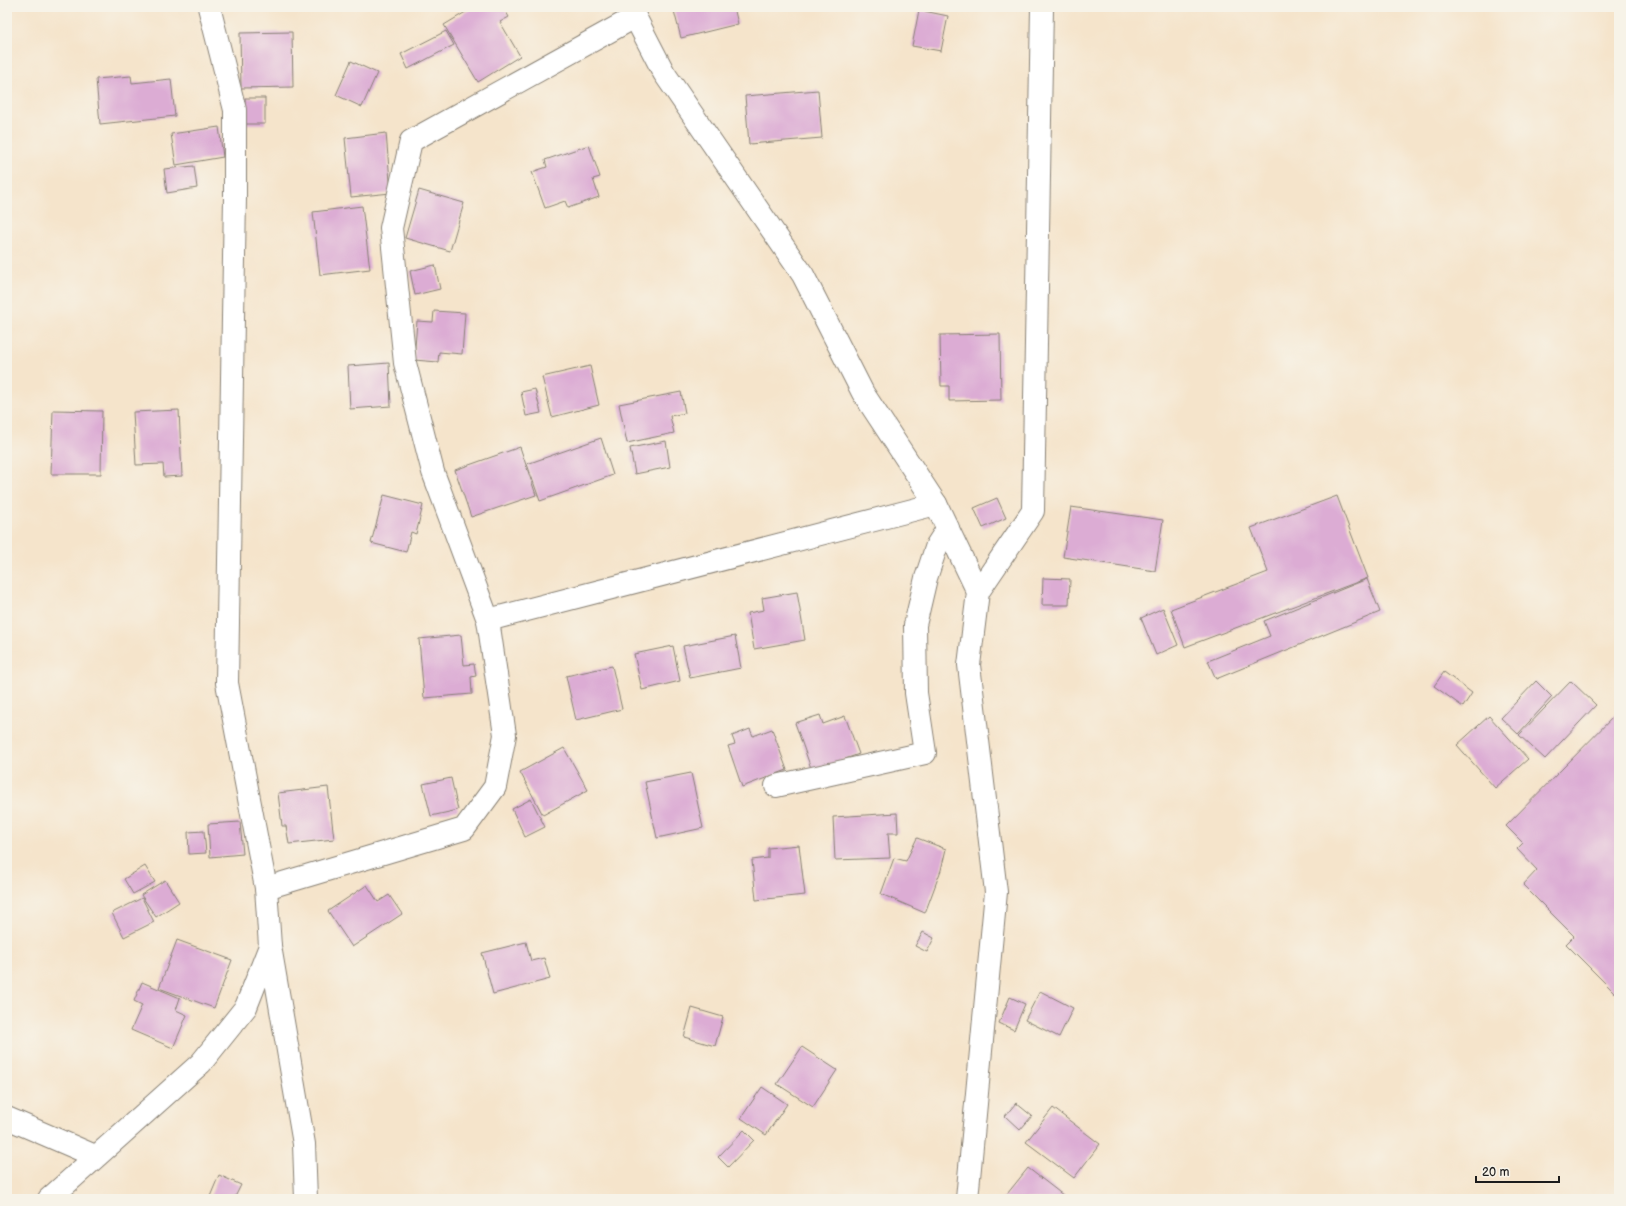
<svg xmlns="http://www.w3.org/2000/svg" width="1626" height="1206" viewBox="0 0 1626 1206" font-family="'Balsamiq Sans',sans-serif">
	<style>
		.building { fill: #dcacd4 }
		.lines { fill: none; stroke-linecap: round; stroke-linejoin: round }
		.minor-casing { stroke: #888074; stroke-width: 24 }
		.tertiary-casing { stroke: #888074; stroke-width: 24 }
		.minor { stroke: #fff; stroke-width: 22 }
		.tertiary { stroke: #fff; stroke-width: 22 }
	</style>
	<rect width="100%" height="100%" fill="#f7f3e8"/>
	<filter id="ink" filterUnits="userSpaceOnUse"><feTurbulence type="fractalNoise" baseFrequency=".025" numOctaves="2"/><feDisplacementMap in="SourceGraphic" scale="8" xChannelSelector="R" yChannelSelector="G"/><feConvolveMatrix kernelMatrix="1 2 1 2 8 2 1 2 1" color-interpolation-filters="sRGB"/></filter>
	<filter id="wash" filterUnits="userSpaceOnUse"><feTurbulence type="fractalNoise" baseFrequency=".012" numOctaves="4" result="noise"/><feDisplacementMap in="SourceGraphic" scale="16" xChannelSelector="R" yChannelSelector="G"/><feGaussianBlur stdDeviation="0.9" result="paint"/><feColorMatrix in="noise" values="0 0 0 0 0 0 0 0 0 0 0 0 0 0 0 0 0 1.4 0 .05"/><feComposite in="paint" operator="in"/></filter>
	<g filter="url(#wash)">
		<rect width="100%" height="100%" fill="#f5e4cb"/>
		<g id="blocks">
			<!-- building -->
			<g class="building">
				<path d="M474 7H503L509 17 500 22 520 56 478 82 444 25Z"/>
				<path d="M673 7H734L738 24 681 38Z"/>
				<path d="M919 10 948 16 941 51 912 46Z"/>
				<path d="M446 31 454 45 408 69 401 54Z"/>
				<path d="M292 32 293 87 241 88 240 33Z"/>
				<path d="M351 61 377 73 362 107 336 95Z"/>
				<path d="M131 76 132 83 171 79 175 116 100 124 96 79Z"/>
				<path d="M818 90 822 138 749 144 745 96Z"/>
				<path d="M245 98H265V124H246Z"/>
				<path d="M219 127 223 157 176 165 171 134Z"/>
				<path d="M386 133 391 193 351 197 345 138Z"/>
				<path d="M589 145 600 177 593 179 599 197 568 208 565 201 545 208 532 172 547 167 545 160Z"/>
				<path d="M194 166 197 188 167 193 164 169Z"/>
				<path d="M419 190 464 203 450 251 405 238Z"/>
				<path d="M362 206 370 269 320 275 313 212Z"/>
				<path d="M435 265 440 289 415 295 410 271Z"/>
				<path d="M434 311 465 313 462 354 439 352 438 362 414 360 417 321 433 322Z"/>
				<path d="M1000 334 1001 400 949 401V386H941L940 335Z"/>
				<path d="M389 363 391 406 350 409 348 366Z"/>
				<path d="M590 366 599 405 552 417 542 377Z"/>
				<path d="M535 389 541 413 526 416 521 392Z"/>
				<path d="M681 392 685 413 670 416 674 433 627 443 619 404Z"/>
				<path d="M53 410 102 411 101 474H51Z"/>
				<path d="M179 410 182 476 164 477 163 464 136 465 133 412Z"/>
				<path d="M601 438 613 475 540 501 527 464Z"/>
				<path d="M666 441 670 467 635 474 630 448Z"/>
				<path d="M520 447 536 495 471 517 455 470Z"/>
				<path d="M384 495 423 505 416 534 411 532 406 552 371 543Z"/>
				<path d="M1337 496 1368 578 1185 647 1171 609 1268 572 1251 528Z"/>
				<path d="M997 498 1006 518 983 528 974 508Z"/>
				<path d="M1071 507 1163 520 1155 571 1063 557Z"/>
				<path d="M1043 578 1070 579 1069 605H1042Z"/>
				<path d="M1367 579 1380 612 1216 679 1208 661 1270 636 1264 621Z"/>
				<path d="M797 592 805 640 754 649 748 613 764 610 762 598Z"/>
				<path d="M1163 608 1178 645 1156 655 1141 618Z"/>
				<path d="M461 635 464 665 474 664 476 676 471 677 472 694 424 698 419 639Z"/>
				<path d="M735 636 741 668 690 678 683 646Z"/>
				<path d="M673 646 680 681 642 690 634 654Z"/>
				<path d="M612 666 622 709 576 720 566 676Z"/>
				<path d="M1444 672 1472 693 1463 707 1434 686Z"/>
				<path d="M1536 681 1552 697 1518 734 1501 718Z"/>
				<path d="M1571 681 1596 705 1545 759 1519 735Z"/>
				<path d="M1619 711V990L1616 994 1566 944 1574 936 1523 885 1537 870 1517 849 1523 843 1506 826Z"/>
				<path d="M820 715 823 724 845 716 859 754 812 771 795 723Z"/>
				<path d="M1489 716 1528 759 1495 788 1457 745Z"/>
				<path d="M750 729 753 736 772 729 787 770 742 787 728 746 735 744 732 736Z"/>
				<path d="M564 748 588 790 543 815 520 772Z"/>
				<path d="M691 773 703 828 657 838 645 782Z"/>
				<path d="M451 778 458 810 431 816 423 784Z"/>
				<path d="M328 787 334 839 289 844 286 826H282L278 793Z"/>
				<path d="M531 799 545 827 525 837 512 809Z"/>
				<path d="M897 813 898 833H888L890 858 835 860 833 817Z"/>
				<path d="M240 822 243 854 210 857 208 824Z"/>
				<path d="M204 831 206 853 189 854 188 832Z"/>
				<path d="M917 838 946 849 941 870 925 913 881 894 894 858 906 861Z"/>
				<path d="M799 845 805 895 756 900 752 860 768 858V848Z"/>
				<path d="M145 866 155 882 133 894 124 879Z"/>
				<path d="M165 880 179 902 156 917 141 895Z"/>
				<path d="M367 885 378 902 389 895 402 914 352 947 328 911Z"/>
				<path d="M142 898 154 922 124 937 112 913Z"/>
				<path d="M923 932 934 938 927 952 915 946Z"/>
				<path d="M177 940 232 960 214 1008 159 988Z"/>
				<path d="M526 942 531 961 544 958 550 979 493 994 482 953Z"/>
				<path d="M142 982 180 998 176 1010 187 1015 173 1048 131 1030 142 1005 134 1001Z"/>
				<path d="M1040 991 1073 1008 1059 1037 1025 1020Z"/>
				<path d="M1010 997 1025 1004 1014 1030 999 1023Z"/>
				<path d="M692 1008 723 1017 715 1046 684 1037Z"/>
				<path d="M802 1047 837 1070 813 1107 777 1084Z"/>
				<path d="M762 1087 787 1104 766 1135 741 1118Z"/>
				<path d="M1016 1103 1032 1116 1020 1130 1005 1116Z"/>
				<path d="M1053 1108 1100 1144 1074 1178 1026 1142Z"/>
				<path d="M744 1130 754 1140 728 1167 718 1157Z"/>
				<path d="M1028 1168 1068 1199H1003Z"/>
				<path d="M219 1175 241 1185 234 1199H209Z"/>
			</g>
		</g>
	</g>
	<g filter="url(#ink)">
		<use href="#blocks" fill-opacity="0" stroke="#888074" stroke-width="1"/>
		<g class="lines">
			<!-- minor casing -->
			<g class="minor-casing">
				<g id="minor">
					<path d="M978 592 1033 511 1042 7"/>
					<path d="M488 620 936 504"/>
					<path d="M776 786 925 753 916 693 915 625 926 578 937 545 948 528"/>
					<path d="M266 888 464 829 495 787 505 735 488 620 433 472 405 363 391 228 411 141 635 17"/>
					<path d="M270 946 304 1144 306 1199"/>
					<path d="M7 1118 95 1156"/>
				</g>
			</g>
			<!-- tertiary casing -->
			<g class="tertiary-casing">
				<g id="tertiary">
					<path d="M630 7 664 73 803 275 863 393 936 504 978 592 969 665 996 892 967 1199"/>
					<path d="M49 1199 201 1063 246 1007 270 946 266 888 227 683 235 197V110L209 7"/>
				</g>
			</g>
			<!-- minor -->
			<use href="#minor" class="minor"/>
			<!-- tertiary -->
			<use href="#tertiary" class="tertiary"/>
		</g>
	</g>
	<!-- margin -->
	<rect width="1626" height="1206" fill="none" stroke="#f7f3e8" stroke-width="24"/>
	<!-- scale -->
	<path d="M1476 1176v6h83v-6" fill="none" stroke="#1c1c1c" stroke-width="2"/>
	<text x="1482" y="1176" font-size="12" fill="#1c1c1c" stroke="#f7f3e8" stroke-width="3" paint-order="stroke">20 m</text>
</svg>
